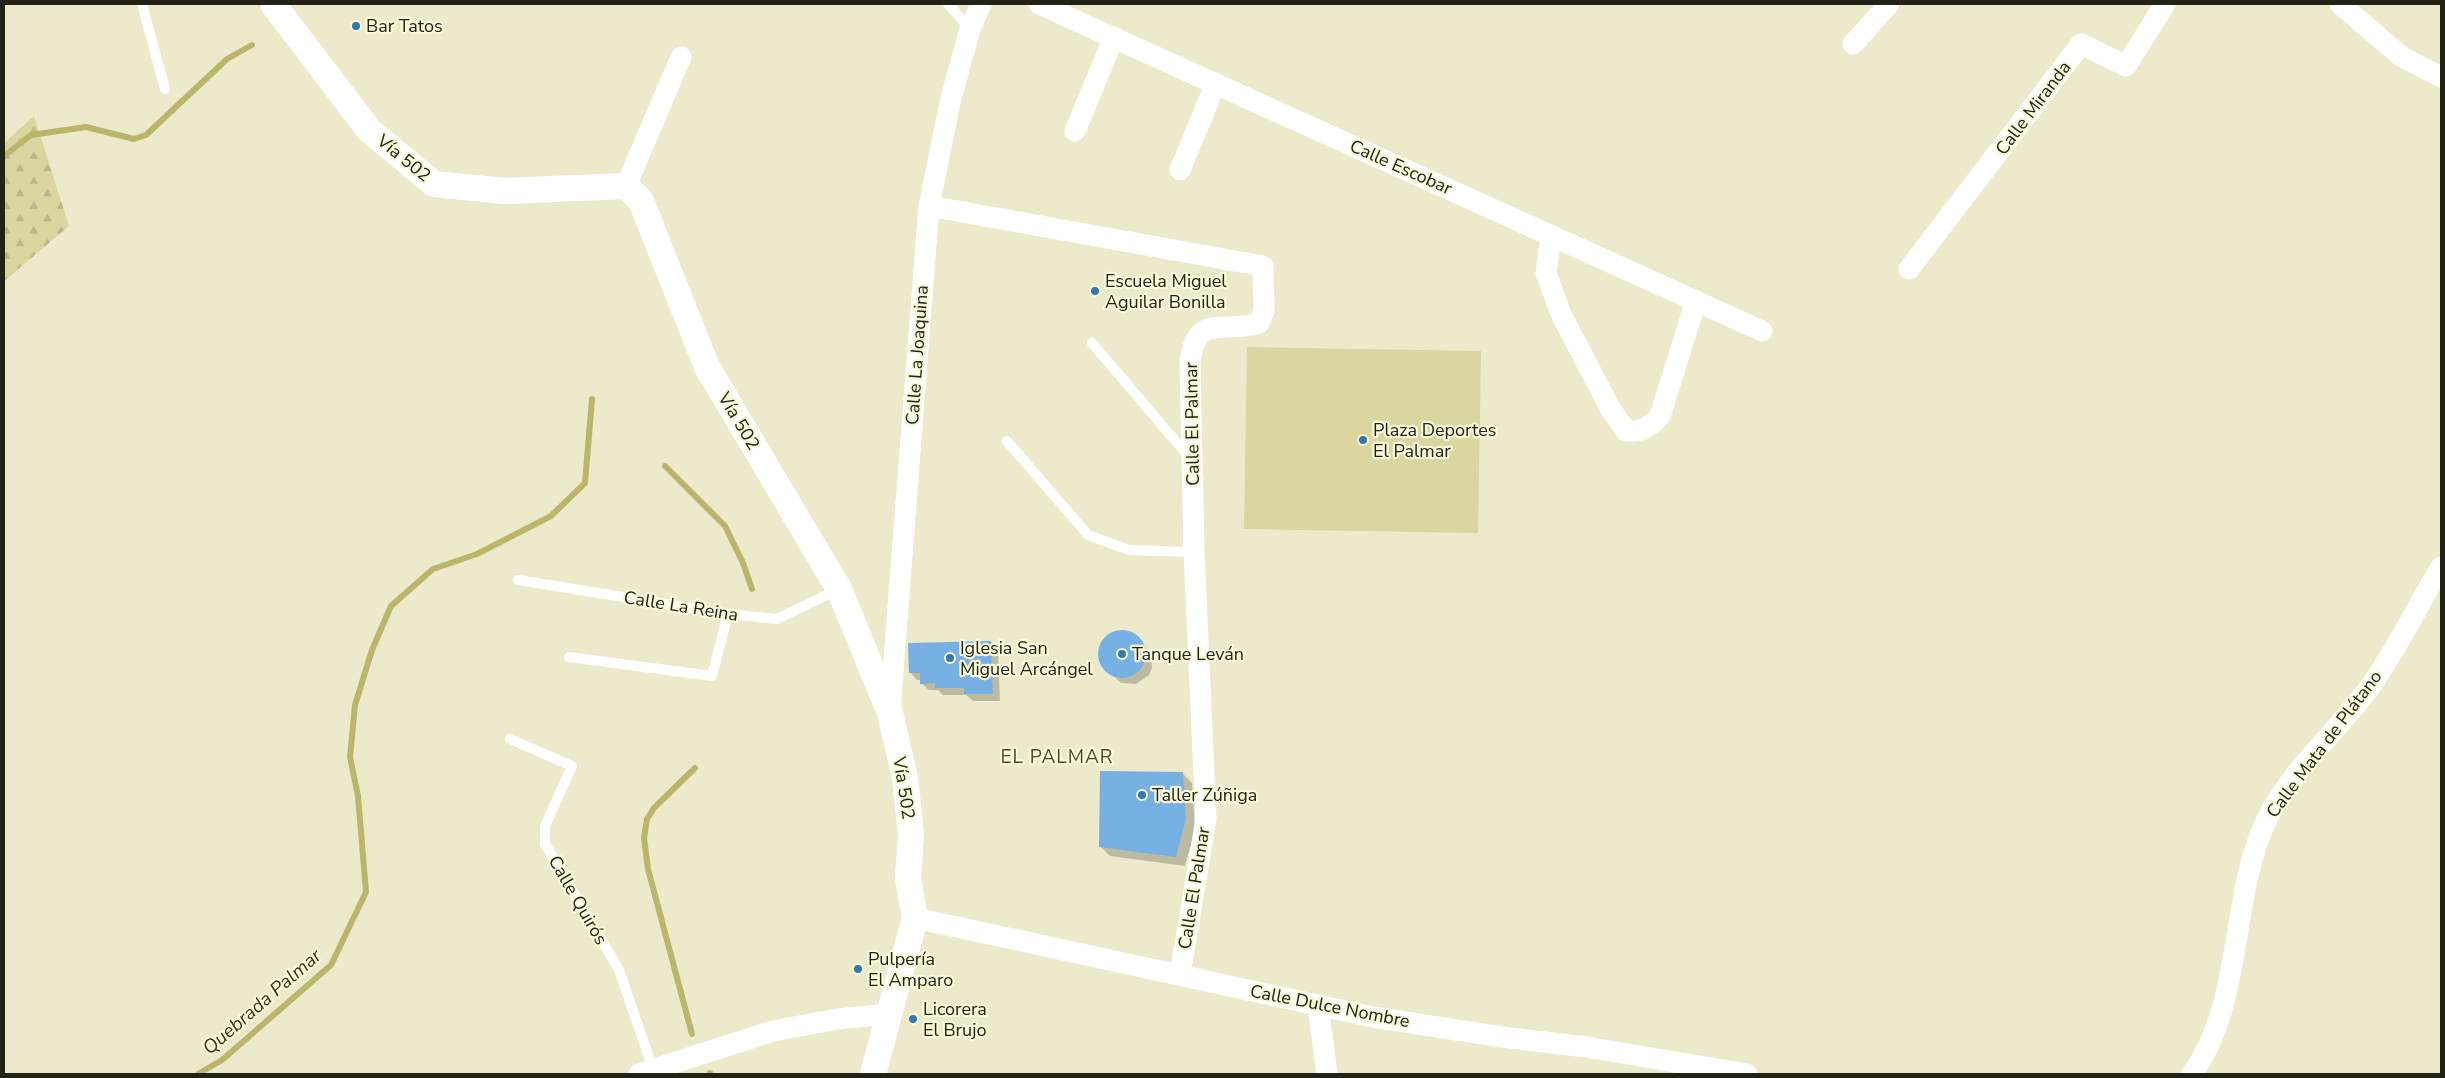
<svg xmlns="http://www.w3.org/2000/svg" width="2445" height="1078" viewBox="0 0 2445 1078" font-family="'Nunito Sans',sans-serif">
	<style>
		.green { fill: #dad6a0 }
		.forest { fill: url(#forest-firs) }
		.shadow { fill: #0003 }
		.lines { fill: none; stroke-linecap: round; stroke-linejoin: round }
		.stream { stroke: #bcb66c; stroke-width: 6 }
		.building { fill: #77b1e4 }
		.service { stroke: #fff; stroke-width: 10 }
		.minor { stroke: #fff; stroke-width: 21 }
		.tertiary { stroke: #fff; stroke-width: 26 }
		.poi-dot { fill: #3578ae; stroke: #f9f8d8; stroke-width: 2 }
		.labels { text-anchor: middle; dominant-baseline: central; stroke-width: 4.5; stroke-linejoin: round; paint-order: stroke }
		.poi-label { font-size: 18px; fill: #232217; stroke: #f9f8d8; text-anchor: start }
		.street-label { font-size: 18px; fill: #232217; stroke: #f9f8d8 }
		.neighbourhood-label { font-size: 19px; letter-spacing: 1px; fill: #4c4a2f; stroke: #f9f8d8 }
		.water-label { font-size: 19px; font-style: italic; fill: #383514; stroke: #f9f8d8 }
	</style>
	<defs>
		<pattern id="forest-firs" width="22" height="20" patternUnits="userSpaceOnUse" patternTransform="scale(1.25)"><rect width="22" height="20" fill="#dad6a0"/><path d="M5 1l3.5 6h-7zM16 11l3.5 6h-7z" fill="#bbb789"/></pattern>
	</defs>
	<rect width="100%" height="100%" fill="#eceacb"/>
	<!-- green -->
	<path class="green" d="M1247 347 1481 351 1478 533 1244 529Z"/>
	<!-- forest -->
	<path class="forest" d="M34 116 69 226 4 281V143Z"/>
	<!-- shadow -->
	<g class="shadow">
		<path d="M1126 632 1133 634 1151 653 1152 668 1149 675 1136 684 1121 683 1101 664 1099 650 1106 637 1112 633Z"/>
		<path d="M991 642 998 650 1000 701H973L966 695H943L938 690H929L921 683V680H917L910 672Z"/>
		<path d="M1182 773 1192 783 1195 830 1185 866 1110 856 1100 846Z"/>
	</g>
	<g class="lines">
		<!-- stream -->
		<g class="stream">
			<path d="M4 156 31 135 86 127 134 139 146 135 227 59 252 45"/>
			<path d="M665 466 725 526 743 563 752 589"/>
			<path d="M692 1034 648 869 644 838 647 819 654 808 695 768"/>
			<path d="M710 1073V1074"/>
			<path d="M198 1074 222 1060 331 965 366 892 358 796 350 757 355 705 372 650 391 606 433 569 477 554 551 516 585 483 592 399"/>
		</g>
	</g>
	<!-- building -->
	<g class="building">
		<circle cx="1122" cy="654" r="24"/>
		<path d="M991 641 993 694H964V688H935V683L920 684V673H909L908 643Z"/>
		<path d="M1100 771 1183 772 1186 819 1176 857 1099 847Z"/>
	</g>
	<g class="lines">
		<!-- service -->
		<g class="service">
			<path d="M142 4 165 89"/>
			<path d="M948 4 970 29"/>
			<path d="M1092 343 1190 458"/>
			<path d="M1007 441 1088 535 1129 550 1194 552"/>
			<path d="M518 580 728 614 777 619 839 589"/>
			<path d="M569 657 712 676 728 614"/>
			<path d="M510 739 572 766 545 826V844L619 970 653 1069"/>
		</g>
		<!-- minor -->
		<g class="minor">
			<path d="M1039 4 1762 331"/>
			<path d="M2340 4 2402 57 2441 77"/>
			<path d="M1853 44 1889 4"/>
			<path d="M1075 131 1114 37"/>
			<path d="M1180 170 1216 83"/>
			<path d="M626 186 681 57"/>
			<path d="M929 206 1263 266 1264 311 1259 323C1224 335 1196 310 1190 363L1194 552 1206 819 1180 975"/>
			<path d="M1551 235 1546 273 1561 314 1610 408 1626 431C1642 432 1649 428 1660 416L1696 301"/>
			<path d="M1909 269 2081 44 2126 66 2165 4"/>
			<path d="M890 711 929 206 951 98 970 29 981 4"/>
			<path d="M915 918 1373 1017 1502 1037 1586 1047 1747 1074"/>
			<path d="M1318 1006 1327 1074"/>
			<path d="M639 1074 773 1031 838 1019 889 1014"/>
			<path d="M2192 1074C2244 1002 2229 898 2267 819 2292 768 2342 728 2374 681 2399 645 2418 605 2441 567"/>
		</g>
		<!-- tertiary -->
		<path class="tertiary" d="M273 4 369 130 434 184 505 191 626 186 641 201 707 367 839 589 890 713 905 778 911 834 908 878 915 918 873 1074"/>
	</g>
	<!-- markers -->
	<g class="poi-dot">
		<circle cx="356" cy="26" r="5"/>
		<circle cx="1095" cy="291" r="5"/>
		<circle cx="1363" cy="440" r="5"/>
		<circle cx="1122" cy="654" r="5"/>
		<circle cx="950" cy="658" r="5"/>
		<circle cx="1142" cy="795" r="5"/>
		<circle cx="858" cy="969" r="5"/>
		<circle cx="913" cy="1019" r="5"/>
	</g>
	<g class="labels">
		<!-- poi labels -->
		<g class="poi-label">
			<text x="366" y="26">Bar Tatos</text>
			<text x="1105" y="281">Escuela Miguel<tspan x="1105" dy="21">Aguilar Bonilla</tspan></text>
			<text x="1373" y="430">Plaza Deportes<tspan x="1373" dy="21">El Palmar</tspan></text>
			<text x="960" y="648">Iglesia San<tspan x="960" dy="21">Miguel Arcángel</tspan></text>
			<text x="1132" y="654">Tanque Leván</text>
			<text x="1152" y="795">Taller Zúñiga</text>
			<text x="868" y="959">Pulpería<tspan x="868" dy="21">El Amparo</tspan></text>
			<text x="923" y="1009">Licorera<tspan x="923" dy="21">El Brujo</tspan></text>
		</g>
		<!-- street labels -->
		<g class="street-label">
			<text transform="translate(2033 108) rotate(-53)">Calle Miranda</text>
			<text transform="translate(404 158) rotate(39)">Vía 502</text>
			<text transform="translate(1401 167) rotate(24)">Calle Escobar</text>
			<text transform="translate(917 355) rotate(-86)">Calle La Joaquina</text>
			<text transform="translate(739 421) rotate(59)">Vía 502</text>
			<text transform="translate(1192 424) rotate(-91)">Calle El Palmar</text>
			<text transform="translate(681 606) rotate(9)">Calle La Reina</text>
			<text transform="translate(2324 744) rotate(-53)">Calle Mata de Plátano</text>
			<text transform="translate(904 788) rotate(81)">Vía 502</text>
			<text transform="translate(1194 888) rotate(-81)">Calle El Palmar</text>
			<text transform="translate(578 900) rotate(60)">Calle Quirós</text>
			<text transform="translate(1330 1006) rotate(11)">Calle Dulce Nombre</text>
		</g>
		<!-- neighbourhood labels -->
		<g class="neighbourhood-label">
			<text x="1057" y="757">EL PALMAR</text>
		</g>
		<!-- water labels -->
		<g class="water-label">
			<text transform="translate(262 1002) rotate(-41)">Quebrada Palmar</text>
		</g>
	</g>
	<!-- border -->
	<rect width="2445" height="1078" fill="none" stroke="#232217" stroke-width="10"/>
</svg>
